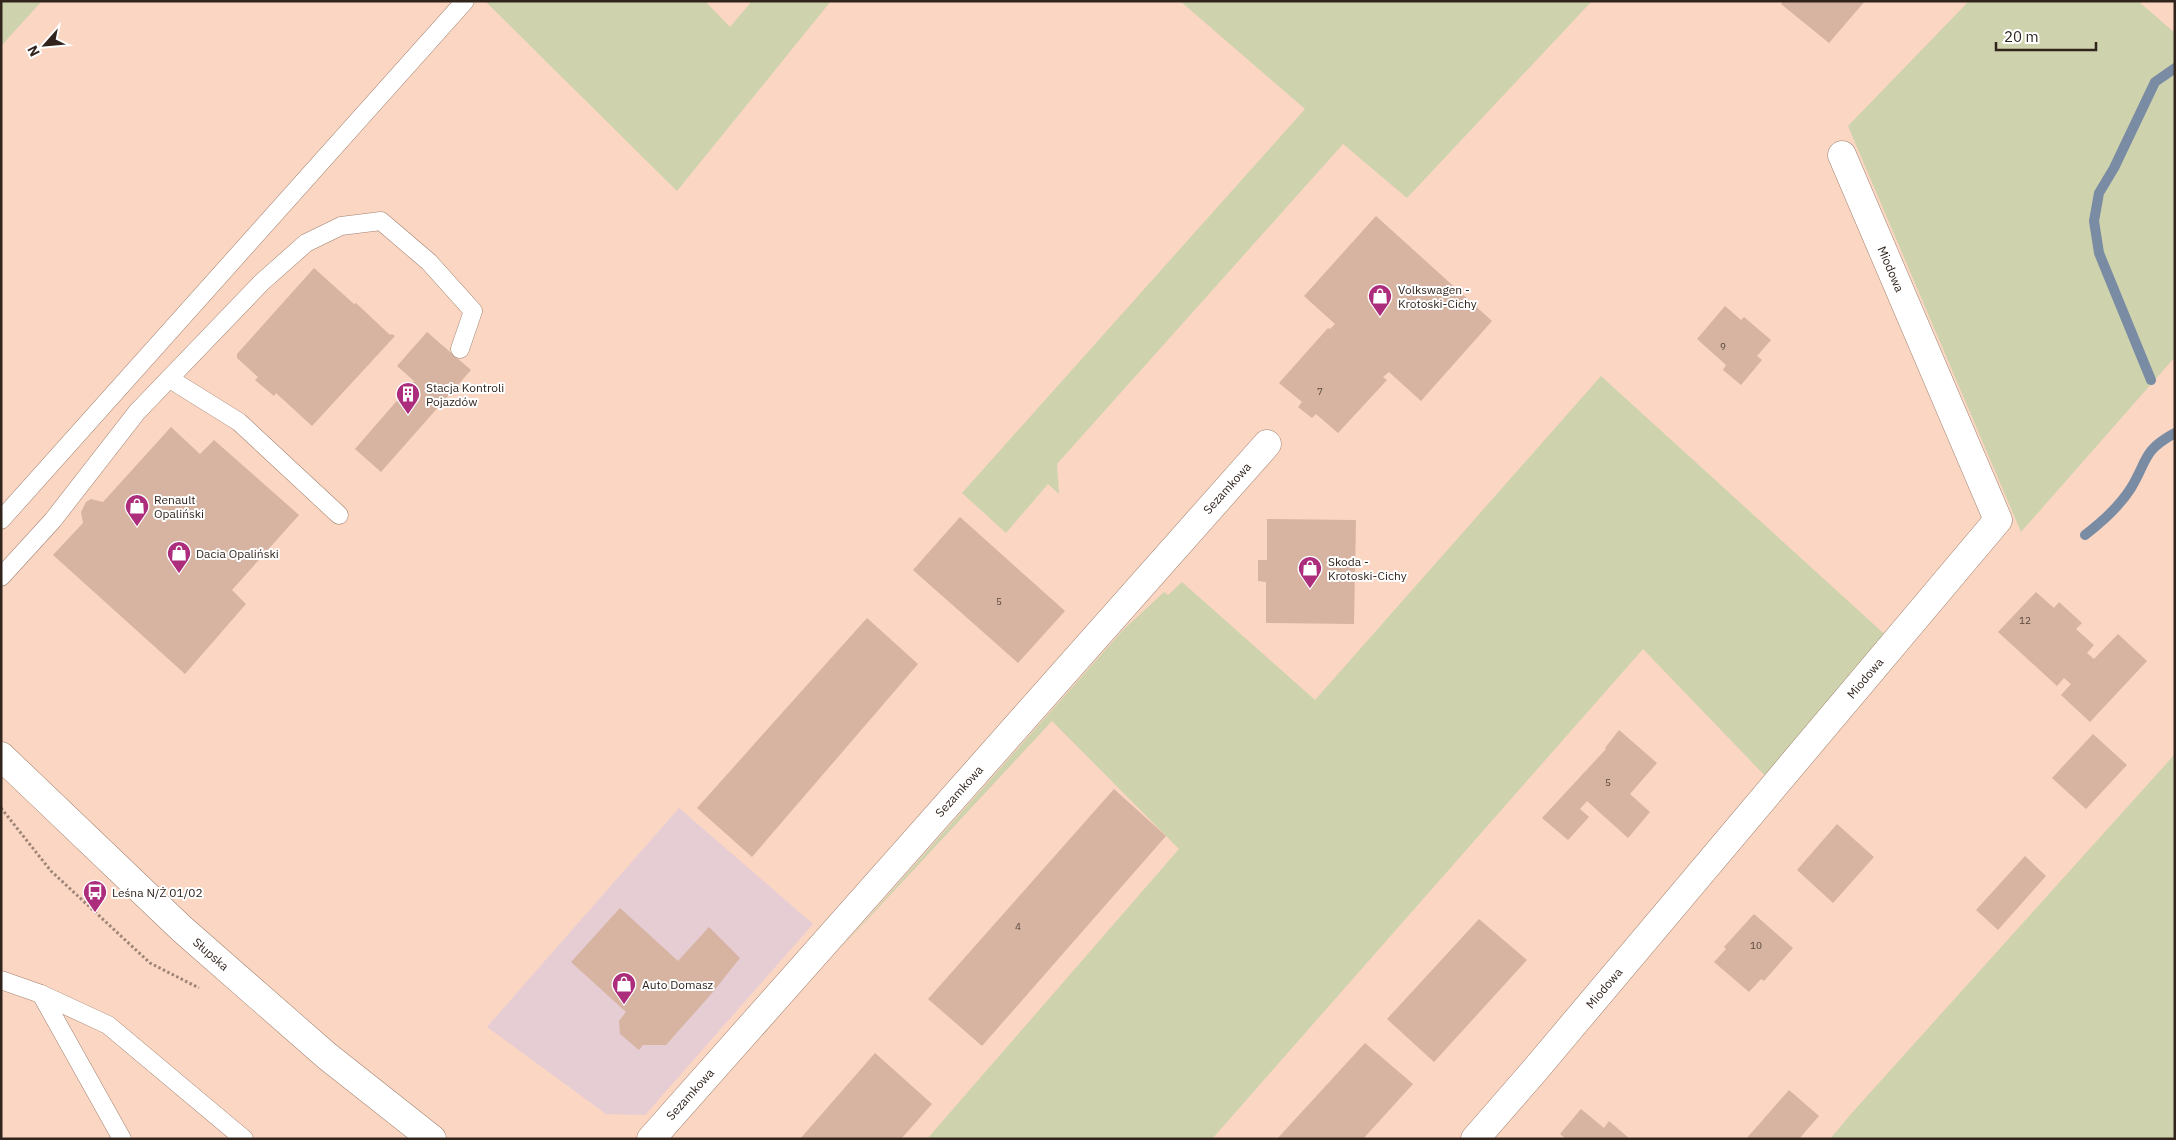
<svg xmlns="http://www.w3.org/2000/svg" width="2176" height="1140" viewBox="0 0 2176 1140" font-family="'IBM Plex Sans',sans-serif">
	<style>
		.industrial { fill: #e6cdd4 }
		.green { fill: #cfd3ad }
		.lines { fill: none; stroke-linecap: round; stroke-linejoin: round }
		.stream { stroke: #7a8ca3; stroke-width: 10 }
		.building { fill: #d6b4a1 }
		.service-casing { stroke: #a0806e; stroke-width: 19 }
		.minor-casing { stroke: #a0806e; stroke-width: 29 }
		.secondary-casing { stroke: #a0806e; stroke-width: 29 }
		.path { stroke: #9d8476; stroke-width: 3; stroke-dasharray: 2.5 2.5; stroke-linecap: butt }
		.service { stroke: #fff; stroke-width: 18 }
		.minor { stroke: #fff; stroke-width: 28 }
		.secondary { stroke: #fff; stroke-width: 28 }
		.labels { text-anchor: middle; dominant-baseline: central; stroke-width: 4; stroke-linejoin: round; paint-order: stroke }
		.number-label { font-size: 10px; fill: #5a483e }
		.street-label { font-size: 12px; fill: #31241d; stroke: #fff }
		.poi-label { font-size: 12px; fill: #31241d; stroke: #fff; text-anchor: start }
	</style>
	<rect width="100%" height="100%" fill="#fad6c3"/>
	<!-- industrial -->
	<path class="industrial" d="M679 808 813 924 645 1115 606 1114 487 1027Z"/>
	<!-- green -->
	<g class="green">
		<path d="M1 1H42L1 46Z"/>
		<path d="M485 1H705L730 27 752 1H831L677 191Z"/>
		<path d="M1180 1H1592L1407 198 1343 144 1057 464 1059 494 1048 484 1006 533 962 493 1305 109Z"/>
		<path d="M1969 1H2138L2175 33V357L2021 532 1848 126Z"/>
		<path d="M1601 376 1891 640 1769 780 1643 649 1212 1139H927L1179 849 1052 721 840 949 1123 630 1164 592 1168 595 1182 582 1315 700Z"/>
		<path d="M2175 754V1139H1830L1850 1115Z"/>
	</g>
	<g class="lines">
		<!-- stream -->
		<g class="stream">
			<path d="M2151 380 2099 253 2094 221 2099 193 2114 168 2155 82 2175 68"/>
			<path d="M2085 535C2102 522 2119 507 2131 488 2148 460 2142 451 2175 433"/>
		</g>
	</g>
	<!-- building -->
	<g class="building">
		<path d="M1783 1H1865L1829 43 1781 4Z"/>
		<path d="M1376 216 1492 321 1421 401 1389 372 1383 377 1387 380 1338 433 1316 414 1312 418 1298 407 1302 402 1279 383 1328 328 1330 329 1335 324 1304 296Z"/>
		<path d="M314 268 354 304 356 303 390 335 392 334 395 336 312 426 276 393 274 396 255 380 258 377 237 358V354Z"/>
		<path d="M1725 306 1741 320 1744 317 1771 340 1757 356 1762 360 1741 385 1723 370 1726 365 1697 339Z"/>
		<path d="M427 332 471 370 381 472 355 449 414 381 397 366Z"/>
		<path d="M171 427 200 454 214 440 299 515 232 590 246 604 185 674 53 555 83 523 81 512 86 502 91 499 103 502Z"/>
		<path d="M960 517 1065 611 1018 663 913 570Z"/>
		<path d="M1267 519 1356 520 1354 624 1266 623V582L1258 581V560H1267Z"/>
		<path d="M2036 592 2054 608 2059 602 2082 623 2076 629 2094 645 2087 653 2094 659 2118 634 2147 661 2090 722 2061 695 2071 684 2064 678 2057 686 1998 632Z"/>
		<path d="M867 618 918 664 752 857 697 808Z"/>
		<path d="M1619 730 1657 763 1630 794 1650 812 1628 838 1587 801 1580 809 1589 817 1568 840 1542 818 1606 749 1605 748Z"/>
		<path d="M2093 734 2127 765 2086 809 2052 778Z"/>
		<path d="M1114 789 1166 836 982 1046 928 999Z"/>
		<path d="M1837 824 1874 857 1833 903 1797 870Z"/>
		<path d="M2025 856 2046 876 1998 930 1976 910Z"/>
		<path d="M620 908 678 961 709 927 740 958 713 992 666 1045H643L639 1050 620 1034 619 1021 626 1012 571 962Z"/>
		<path d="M1754 914 1793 948 1764 981 1761 979 1749 992 1714 962 1726 949 1724 947Z"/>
		<path d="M1479 919 1527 960 1434 1062 1387 1019Z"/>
		<path d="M1365 1043 1413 1084 1363 1139H1277Z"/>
		<path d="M875 1053 932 1104 901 1139H800Z"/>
		<path d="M1789 1090 1819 1116 1799 1139H1746Z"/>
		<path d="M1581 1109 1604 1128 1609 1121 1630 1139H1566L1560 1134Z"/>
	</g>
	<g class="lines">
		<!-- service casing -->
		<g class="service-casing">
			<g id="service">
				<path d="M170 379 239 422 339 515"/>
				<path d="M1 520 465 1"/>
				<path d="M1 577 53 520 137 412 262 282 306 243 341 226 381 221 429 262 473 311 460 349"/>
				<path d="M1 980 41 994 122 1139"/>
				<path d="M41 994 108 1025 244 1139"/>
			</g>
		</g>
		<!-- minor casing -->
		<g class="minor-casing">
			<g id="minor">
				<path d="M651 1139 1267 444"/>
				<path d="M1475 1139 1535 1070 1998 520 1842 155"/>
			</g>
		</g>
		<!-- secondary casing -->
		<g class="secondary-casing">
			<path id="secondary" d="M1 756 182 929 327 1056 432 1139"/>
		</g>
		<!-- path -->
		<path class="path" d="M1 808 51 871 150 963 199 988"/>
		<!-- service -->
		<use href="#service" class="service"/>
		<!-- minor -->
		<use href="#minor" class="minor"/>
		<!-- secondary -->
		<use href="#secondary" class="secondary"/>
	</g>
	<!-- icons -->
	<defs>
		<g id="shop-pin" transform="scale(1.25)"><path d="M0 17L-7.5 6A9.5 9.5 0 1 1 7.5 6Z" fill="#ac2d7c" stroke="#fff"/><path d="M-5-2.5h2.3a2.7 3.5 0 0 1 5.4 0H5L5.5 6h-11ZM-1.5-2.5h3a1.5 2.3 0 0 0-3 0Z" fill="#fff"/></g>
		<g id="building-pin" transform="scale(1.25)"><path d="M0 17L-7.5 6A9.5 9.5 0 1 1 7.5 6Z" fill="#ac2d7c" stroke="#fff"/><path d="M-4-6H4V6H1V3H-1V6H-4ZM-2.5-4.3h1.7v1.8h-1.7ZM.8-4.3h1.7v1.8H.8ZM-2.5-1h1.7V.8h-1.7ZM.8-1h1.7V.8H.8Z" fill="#fff"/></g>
		<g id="bus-pin" transform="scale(1.25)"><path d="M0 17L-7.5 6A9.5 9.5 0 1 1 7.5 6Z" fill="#ac2d7c" stroke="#fff"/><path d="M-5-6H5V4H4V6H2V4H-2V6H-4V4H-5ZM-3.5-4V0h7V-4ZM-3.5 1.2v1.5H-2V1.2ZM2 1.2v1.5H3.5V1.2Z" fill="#fff"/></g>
	</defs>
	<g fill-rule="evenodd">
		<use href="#shop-pin" x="1380" y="296"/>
		<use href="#building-pin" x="408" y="394"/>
		<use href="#shop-pin" x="137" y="506"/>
		<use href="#shop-pin" x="179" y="553"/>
		<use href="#shop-pin" x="1310" y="568"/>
		<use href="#bus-pin" x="95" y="892"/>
		<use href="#shop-pin" x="624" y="984"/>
	</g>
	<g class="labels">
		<!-- number labels -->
		<g class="number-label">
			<text x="1723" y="346">9</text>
			<text x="1320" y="391">7</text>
			<text x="999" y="601">5</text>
			<text x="2025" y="620">12</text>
			<text x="1608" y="782">5</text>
			<text x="1018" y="926">4</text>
			<text x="1756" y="945">10</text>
		</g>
		<!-- street labels -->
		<g class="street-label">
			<text transform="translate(1891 269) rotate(67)">Miodowa</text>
			<text transform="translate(1227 488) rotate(-48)">Sezamkowa</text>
			<text transform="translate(1865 678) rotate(-50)">Miodowa</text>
			<text transform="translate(959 791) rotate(-48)">Sezamkowa</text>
			<text transform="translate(211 954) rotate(41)">Słupska</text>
			<text transform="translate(1604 988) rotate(-50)">Miodowa</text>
			<text transform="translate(690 1094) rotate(-48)">Sezamkowa</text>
		</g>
		<!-- poi labels -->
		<g class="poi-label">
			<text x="1398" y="289">Volkswagen -<tspan x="1398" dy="14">Krotoski-Cichy</tspan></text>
			<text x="426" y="387">Stacja Kontroli<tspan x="426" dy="14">Pojazdów</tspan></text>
			<text x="154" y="499">Renault<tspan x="154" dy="14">Opaliński</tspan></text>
			<text x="196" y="553">Dacia Opaliński</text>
			<text x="1328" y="561">Skoda -<tspan x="1328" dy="14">Krotoski-Cichy</tspan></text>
			<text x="112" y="892">Leśna N/Ż 01/02</text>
			<text x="642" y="984">Auto Domasz</text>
		</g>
	</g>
	<!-- border -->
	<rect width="2176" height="1140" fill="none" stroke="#31241d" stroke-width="5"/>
	<!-- north arrow -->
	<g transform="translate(45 45) rotate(243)" stroke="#ffffff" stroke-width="4" paint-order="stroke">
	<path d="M0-4L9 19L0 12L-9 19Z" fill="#31241d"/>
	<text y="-8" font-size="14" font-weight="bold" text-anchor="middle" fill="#31241d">N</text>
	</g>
	<!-- scale -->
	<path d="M1996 42v8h100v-8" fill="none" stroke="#31241d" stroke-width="2.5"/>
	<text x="2004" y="42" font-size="15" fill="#31241d" stroke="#ffffff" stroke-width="4" paint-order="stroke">20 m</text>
</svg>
